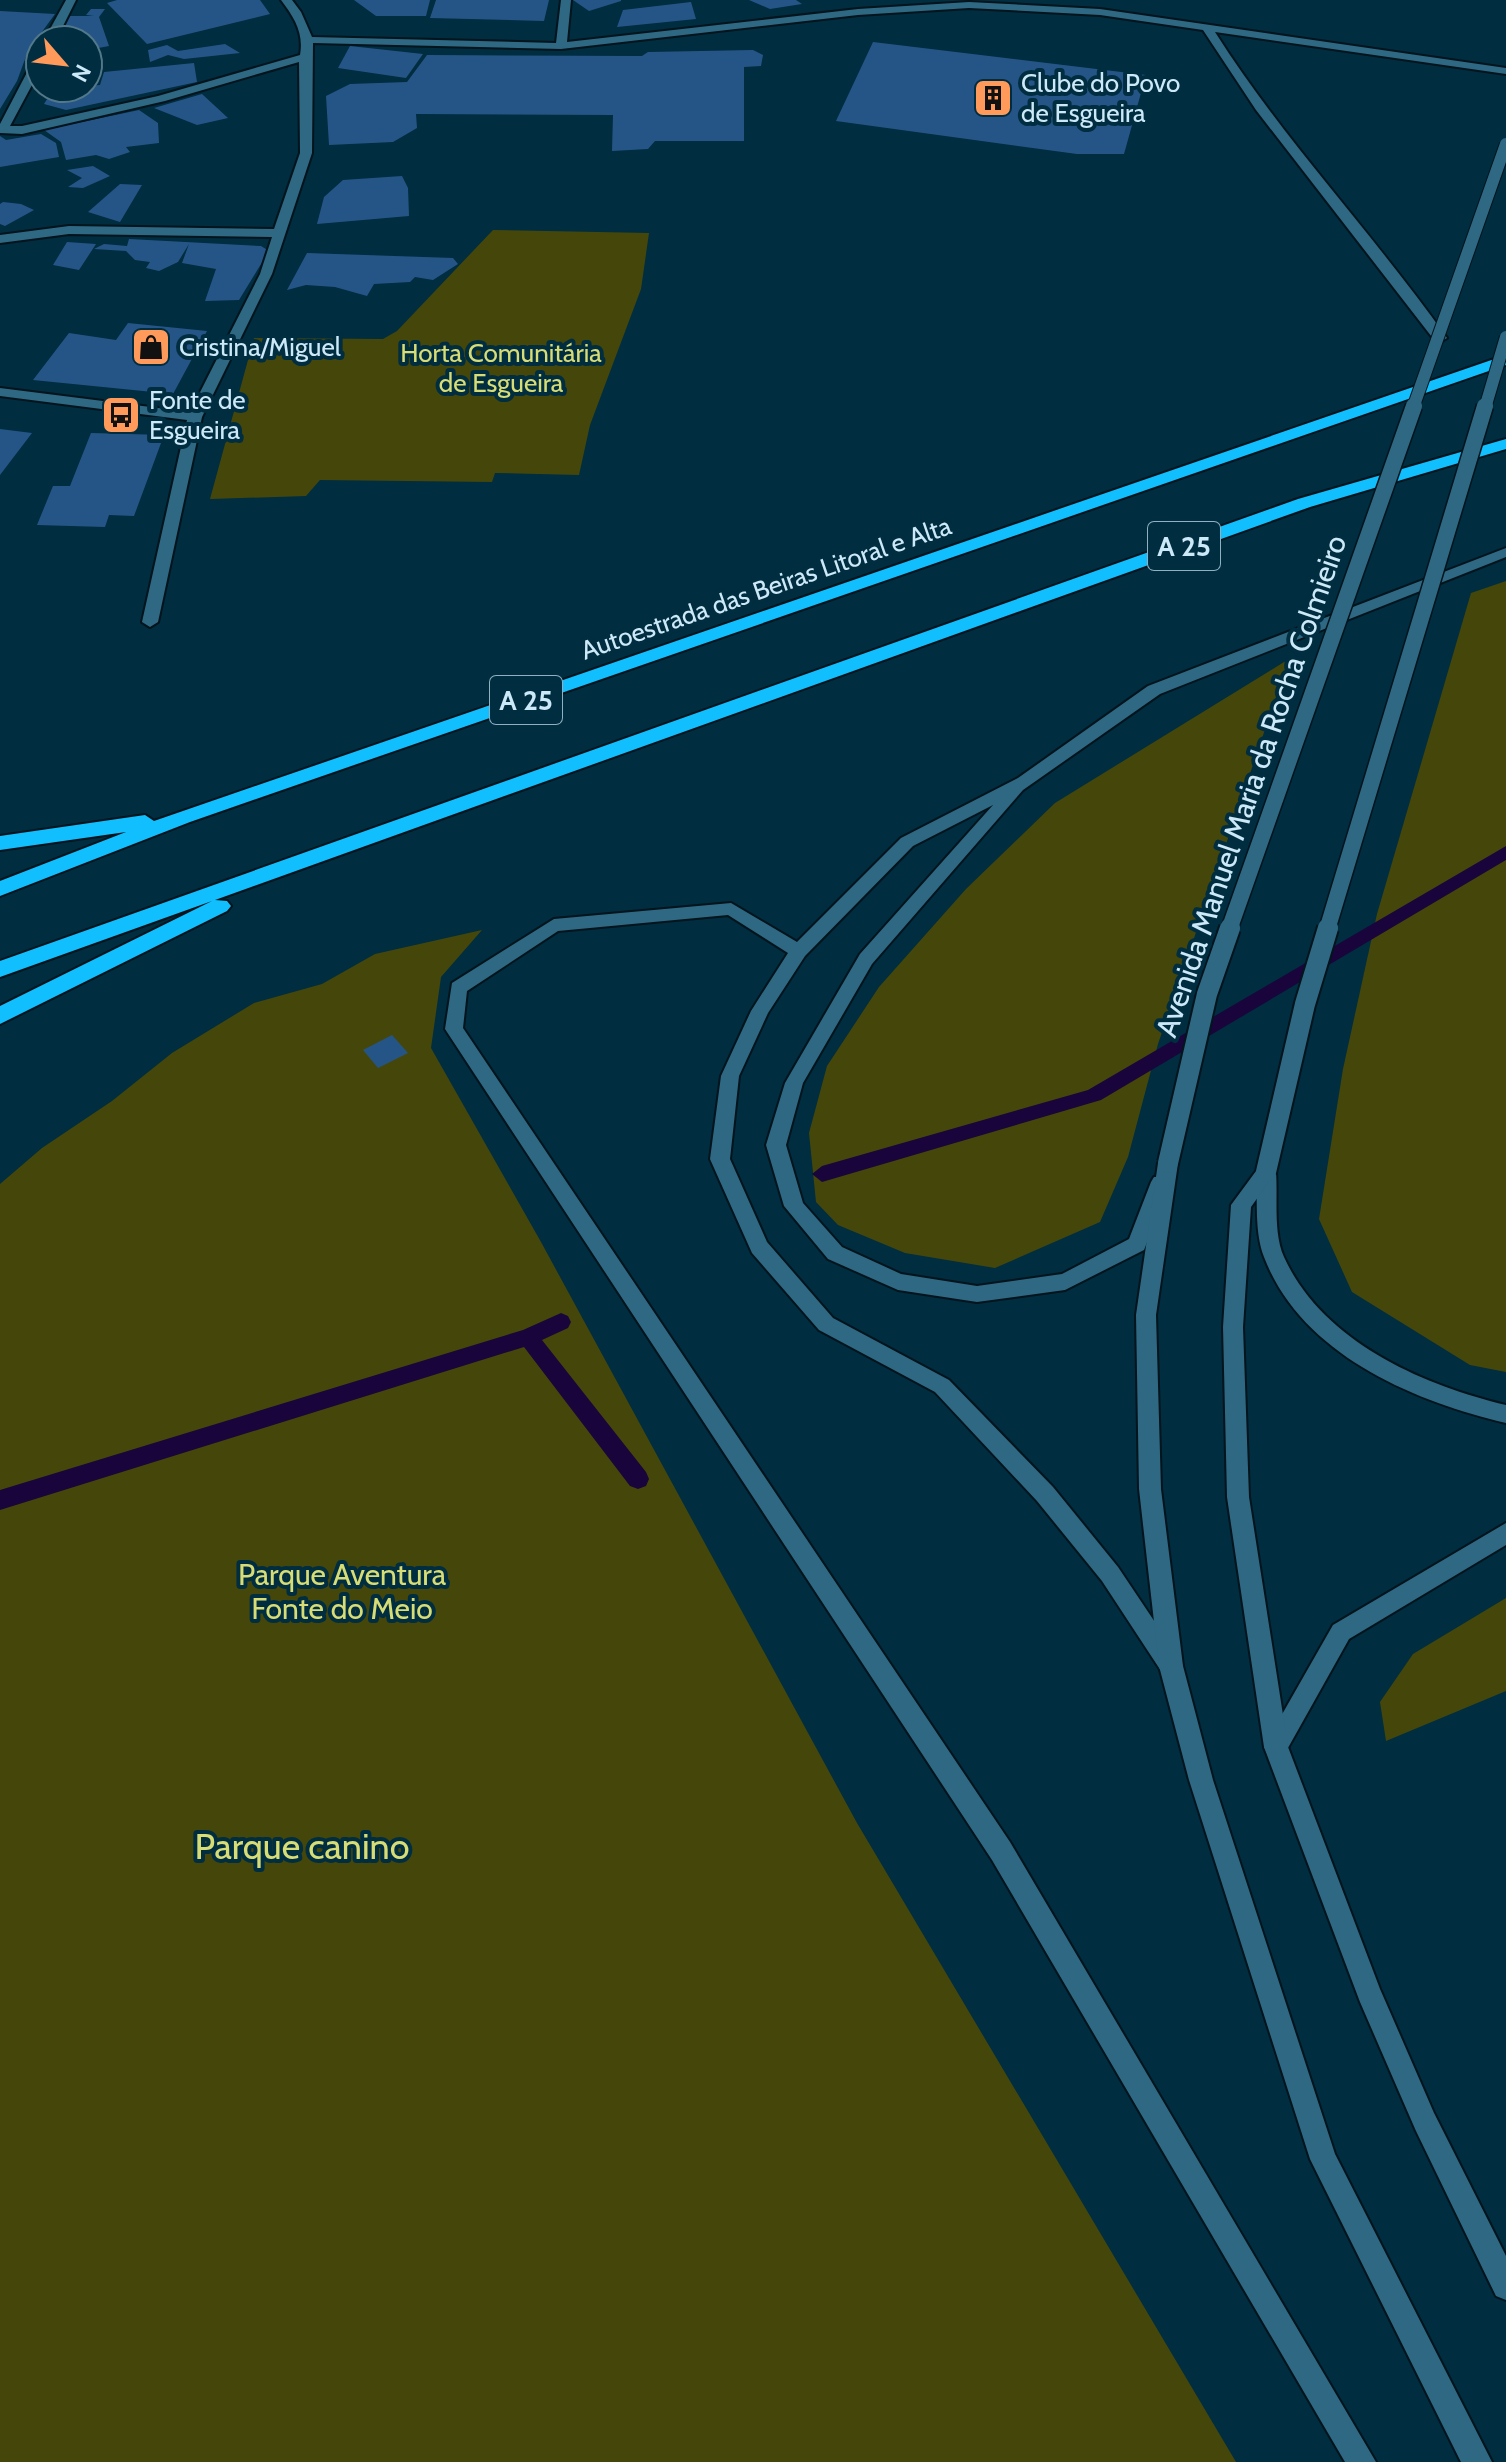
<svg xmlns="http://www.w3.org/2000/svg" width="1506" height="2462" viewBox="0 0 1506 2462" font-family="Cabin,sans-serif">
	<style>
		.green { fill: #45470a }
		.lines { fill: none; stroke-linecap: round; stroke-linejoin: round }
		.stream { fill: #19053c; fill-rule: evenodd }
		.building { fill: #255586 }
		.street-casing { stroke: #03141c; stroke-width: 4 }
		.secondary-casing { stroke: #03141c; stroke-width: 4 }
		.highway-casing { stroke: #03141c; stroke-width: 4 }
		.street { fill: #2e6883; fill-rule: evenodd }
		.secondary { fill: #2e6883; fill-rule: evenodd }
		.highway { fill: #11bffe; fill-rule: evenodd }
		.secondary-bridge-far2-casing { stroke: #03141c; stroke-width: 14; stroke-linecap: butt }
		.secondary-bridge-far1-casing { stroke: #03141c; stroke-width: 19; stroke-linecap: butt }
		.secondary-bridge-casing { stroke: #03141c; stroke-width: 24; stroke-linecap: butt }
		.secondary-bridge-far2 { stroke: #2e6883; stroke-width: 12 }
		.secondary-bridge-far1 { stroke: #2e6883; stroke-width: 16 }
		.secondary-bridge { stroke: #2e6883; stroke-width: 20 }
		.labels { text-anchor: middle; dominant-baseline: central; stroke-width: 8; stroke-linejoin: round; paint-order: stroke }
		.far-poi-label { font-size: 26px; fill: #cce9f8; stroke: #002d40; text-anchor: start }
		.far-park-label { font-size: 26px; fill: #d7dc75; stroke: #002d40 }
		.far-street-label { font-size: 26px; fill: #cce9f8; stroke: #002d40 }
		.shield { fill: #002d40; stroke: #8fb1c1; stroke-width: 2 }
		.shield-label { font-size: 28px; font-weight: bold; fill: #cce9f8 }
		.street-label { font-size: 30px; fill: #cce9f8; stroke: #002d40 }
		.park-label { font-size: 30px; fill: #d7dc75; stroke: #002d40 }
		.near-park-label { font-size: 36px; fill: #d7dc75; stroke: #002d40 }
	</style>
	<rect width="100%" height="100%" fill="#002d40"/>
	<!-- green -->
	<g class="green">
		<path d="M493 230 649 233 641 289 590 425 579 475 495 473 492 482 320 480 306 496 210 499 254 338 383 339 397 331Z"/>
		<path d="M1506 581V1372L1470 1365 1352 1292 1319 1219 1343 1069 1377 914 1471 593Z"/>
		<path d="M1289 659 1158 1044 1128 1157 1100 1222 995 1268 905 1253 838 1225 816 1202 809 1133 827 1066 879 987 966 889 1055 803Z"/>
		<path d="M482 930 441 977 431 1048 541 1242 857 1823 1236 2462H0V1184L42 1148 112 1101 172 1053 254 1003 322 984 375 954Z"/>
		<path d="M1506 1598V1691L1386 1741 1380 1702 1413 1654Z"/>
	</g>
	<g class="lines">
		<!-- stream -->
		<g class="stream">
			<path d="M1506 846V860L1101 1100 822 1182 812 1174 822 1166 1088 1090Z"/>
			<path d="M561 1313 568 1316 571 1322 568 1328 542 1340 646 1472 649 1479 646 1486 638 1489 630 1486 524 1347 0 1510V1490L523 1330Z"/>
		</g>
	</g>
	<!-- building -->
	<g class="building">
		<path d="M117 0H260L270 14 147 44 107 3Z"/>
		<path d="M354 0H430L426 16H376Z"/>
		<path d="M436 0H549L544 21 430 18Z"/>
		<path d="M573 0H621V1L589 11Z"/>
		<path d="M749 0H796L802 4 770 9Z"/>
		<path d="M691 2 696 19 617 27 623 10Z"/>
		<path d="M91 9H105L99 17 109 46 88 50V40H55L68 16H94L86 15Z"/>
		<path d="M0 11 55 14 28 51 17 81 0 109Z"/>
		<path d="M873 42 1146 75 1124 154H1077L836 121Z"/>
		<path d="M225 44 240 53 184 59 168 55 150 62 148 50 167 45 178 51Z"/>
		<path d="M350 46 423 54 406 78 338 68Z"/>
		<path d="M753 50 763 55 761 66 744 67V141H655L648 149 612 151 613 115 416 114 417 128 393 142 329 145 326 96 350 84 407 82 427 55 642 56 648 52Z"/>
		<path d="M194 63 197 82 66 110 44 104 54 88 100 85 104 72Z"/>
		<path d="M202 94 228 118 197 125 154 108Z"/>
		<path d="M139 110 158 123 159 143 126 147 130 152 109 159 96 155 66 160 61 142 44 130Z"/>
		<path d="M41 134 56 143 59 157 0 167V136L6 140Z"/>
		<path d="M93 166 110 176 83 188 68 187 82 178 67 170Z"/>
		<path d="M402 176 408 188 409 216 317 224 324 197 343 180Z"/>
		<path d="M120 184 142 185 120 222 88 212Z"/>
		<path d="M3 202 21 204 34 210 5 226 0 224V204Z"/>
		<path d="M129 239 261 246 269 251 239 300 205 301 216 269 182 263 189 244 178 262 159 271 146 268 150 262 135 260 126 251 94 249 104 244 127 246Z"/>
		<path d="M67 242 96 244 79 270 53 265Z"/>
		<path d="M307 253 453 258 458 264 433 280 415 277 410 282 374 284 367 296 335 287 306 285 287 290Z"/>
		<path d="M128 323 207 331 173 394 33 380 69 333 116 340Z"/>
		<path d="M0 429 32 433 0 475Z"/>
		<path d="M91 433 164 435 134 516 109 515 105 527 37 525 53 486H70Z"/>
		<path d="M392 1035 408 1053 378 1068 363 1050Z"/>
	</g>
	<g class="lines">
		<!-- street casing -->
		<g class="street-casing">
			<g id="street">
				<path d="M66 0H76L56 40H44Z"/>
				<path d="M281 0H292L301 12 312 37 556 43 561 0H571L567 42 858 9 969 2 1100 9 1506 68V74L1215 32C1284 141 1373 233 1447 338L1440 342 1435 341 1256 110 1203 30 1100 15 969 8 858 15 561 49 313 43 312 153 272 274 202 417 158 622 150 627 142 622 187 420 0 396V388L190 412 260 274 272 237 69 234 0 243V235L69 226 274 229 300 153 299 62 165 101 22 134 0 133V124L34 59 40 56V70L10 126H22L158 96 300 55C304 33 294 17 281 0Z"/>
				<path d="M1506 548V557L1160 694 1023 790 872 964 803 1083 786 1145 803 1203 842 1247 901 1274 977 1286 1062 1274 1129 1239 1151 1182 1154 1177H1168L1171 1182 1144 1250 1065 1290 977 1302 898 1290 828 1259 784 1206 766 1145 785 1083 860 954 993 805 913 846 805 956 768 1013 739 1076 730 1159 767 1242 833 1318 949 1380 1053 1487 1118 1567 1179 1658 1183 1666 1179 1674 1171 1677 1163 1674 1102 1581 1037 1501 935 1392 819 1330 752 1253 710 1159 721 1076 751 1011 788 953 728 915 558 931 467 991 463 1028 1010 1842 1376 2462H1345L992 1860 445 1029 452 983 554 919 731 903 797 942 901 838 1018 778 1148 686Z"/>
				<path d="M1266 1164 1276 1172C1278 1198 1273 1232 1284 1257 1322 1341 1422 1385 1506 1405V1423C1413 1401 1301 1354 1264 1257 1254 1231 1258 1199 1256 1172Z"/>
				<path d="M1506 1523V1545L1349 1639 1284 1755 1276 1758 1268 1755 1264 1747 1268 1739 1333 1625Z"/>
			</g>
		</g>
		<!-- secondary casing -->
		<g class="secondary-casing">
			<g id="secondary">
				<path d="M1168 1155 1178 1163 1156 1315 1161 1489 1183 1666 1213 1780 1335 2154 1492 2462H1461L1310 2159 1189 1780 1159 1666 1139 1489 1136 1315 1158 1163Z"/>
				<path d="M1266 1164 1276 1172 1251 1207 1243 1327 1249 1497 1288 1747 1380 1989 1434 2113 1506 2256V2300L1496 2296 1416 2131 1360 2002 1264 1747 1227 1497 1223 1327 1231 1205 1259 1167Z"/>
			</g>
		</g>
		<!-- highway casing -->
		<g class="highway-casing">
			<g id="highway">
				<path d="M1506 355V365L190 822 0 896V881L126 832 0 850V836L145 815 154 821Z"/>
				<path d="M1506 439V449L1310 507 215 900 227 901 231 906 227 911 0 1024V1006L212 901 0 977V961L1298 499Z"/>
			</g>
		</g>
		<!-- street -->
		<use href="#street" class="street"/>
		<!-- secondary -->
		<use href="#secondary" class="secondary"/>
		<!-- highway -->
		<use href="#highway" class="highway"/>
		<!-- secondary-bridge-far2 casing -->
		<g class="secondary-bridge-far2-casing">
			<g id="secondary-bridge-far2">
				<path d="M1413 408 1506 144"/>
				<path d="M1485 408 1506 337"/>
			</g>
		</g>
		<!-- secondary-bridge-far1 casing -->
		<g class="secondary-bridge-far1-casing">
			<g id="secondary-bridge-far1">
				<path d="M1229 930 1414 406"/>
				<path d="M1327 930 1485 406"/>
			</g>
		</g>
		<!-- secondary-bridge casing -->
		<g class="secondary-bridge-casing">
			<g id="secondary-bridge">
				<path d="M1168 1163 1207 994 1230 928"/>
				<path d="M1266 1172 1305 1004 1328 928"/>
			</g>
		</g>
		<!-- secondary-bridge-far2 -->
		<use href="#secondary-bridge-far2" class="secondary-bridge-far2"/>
		<!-- secondary-bridge-far1 -->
		<use href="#secondary-bridge-far1" class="secondary-bridge-far1"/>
		<!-- secondary-bridge -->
		<use href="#secondary-bridge" class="secondary-bridge"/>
	</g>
	<!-- icons -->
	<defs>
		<g id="building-square" transform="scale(2)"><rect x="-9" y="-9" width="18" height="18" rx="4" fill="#ff9a5b" stroke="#002d40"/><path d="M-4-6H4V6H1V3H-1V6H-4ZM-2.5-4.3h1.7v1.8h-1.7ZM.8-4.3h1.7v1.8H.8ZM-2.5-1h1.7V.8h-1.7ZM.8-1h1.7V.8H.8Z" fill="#111"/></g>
		<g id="shop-square" transform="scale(2)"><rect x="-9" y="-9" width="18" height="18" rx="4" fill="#ff9a5b" stroke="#002d40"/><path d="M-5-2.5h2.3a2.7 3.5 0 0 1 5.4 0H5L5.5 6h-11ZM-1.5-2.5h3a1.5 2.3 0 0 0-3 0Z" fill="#111"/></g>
		<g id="bus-square" transform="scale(2)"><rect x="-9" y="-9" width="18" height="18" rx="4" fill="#ff9a5b" stroke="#002d40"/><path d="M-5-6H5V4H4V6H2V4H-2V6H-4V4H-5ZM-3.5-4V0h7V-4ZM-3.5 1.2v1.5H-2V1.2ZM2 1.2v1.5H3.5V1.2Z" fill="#111"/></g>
	</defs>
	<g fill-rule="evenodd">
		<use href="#building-square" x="993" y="98"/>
		<use href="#shop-square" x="151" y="347"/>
		<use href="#bus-square" x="121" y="415"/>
	</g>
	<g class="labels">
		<!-- far-poi labels -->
		<g class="far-poi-label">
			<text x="1021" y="83">Clube do Povo<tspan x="1021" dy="30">de Esgueira</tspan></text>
			<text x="179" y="347">Cristina/Miguel</text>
			<text x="149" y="400">Fonte de<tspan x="149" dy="30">Esgueira</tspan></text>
		</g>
		<!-- far-park labels -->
		<g class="far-park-label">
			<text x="501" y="353">Horta Comunitária<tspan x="501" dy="30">de Esgueira</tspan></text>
		</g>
		<!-- far-street labels -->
		<g class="far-street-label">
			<text transform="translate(766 588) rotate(-19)">Autoestrada das Beiras Litoral e Alta</text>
		</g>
		<!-- shield labels -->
		<g class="shield">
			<rect x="1148" y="522" width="72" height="48" rx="6"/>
			<rect x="490" y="676" width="72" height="48" rx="6"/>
		</g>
		<g class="shield-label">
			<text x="1184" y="546">A 25</text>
			<text x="526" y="700">A 25</text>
		</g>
		<!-- street labels -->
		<g class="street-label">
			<text transform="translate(1251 786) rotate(-71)">Avenida Manuel Maria da Rocha Colmieiro</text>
		</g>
		<!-- park labels -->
		<g class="park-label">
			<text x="342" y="1574">Parque Aventura<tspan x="342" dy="34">Fonte do Meio</tspan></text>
		</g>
		<!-- near-park labels -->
		<g class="near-park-label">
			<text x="302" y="1846">Parque canino</text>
		</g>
	</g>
	<!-- north arrow -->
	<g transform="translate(64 64) rotate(118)"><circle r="38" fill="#002d40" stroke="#52788a" stroke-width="2"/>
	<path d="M0-6L14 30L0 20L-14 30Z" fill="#ff9a5b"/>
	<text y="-12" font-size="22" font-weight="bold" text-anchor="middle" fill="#cce9f8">N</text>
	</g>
</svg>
